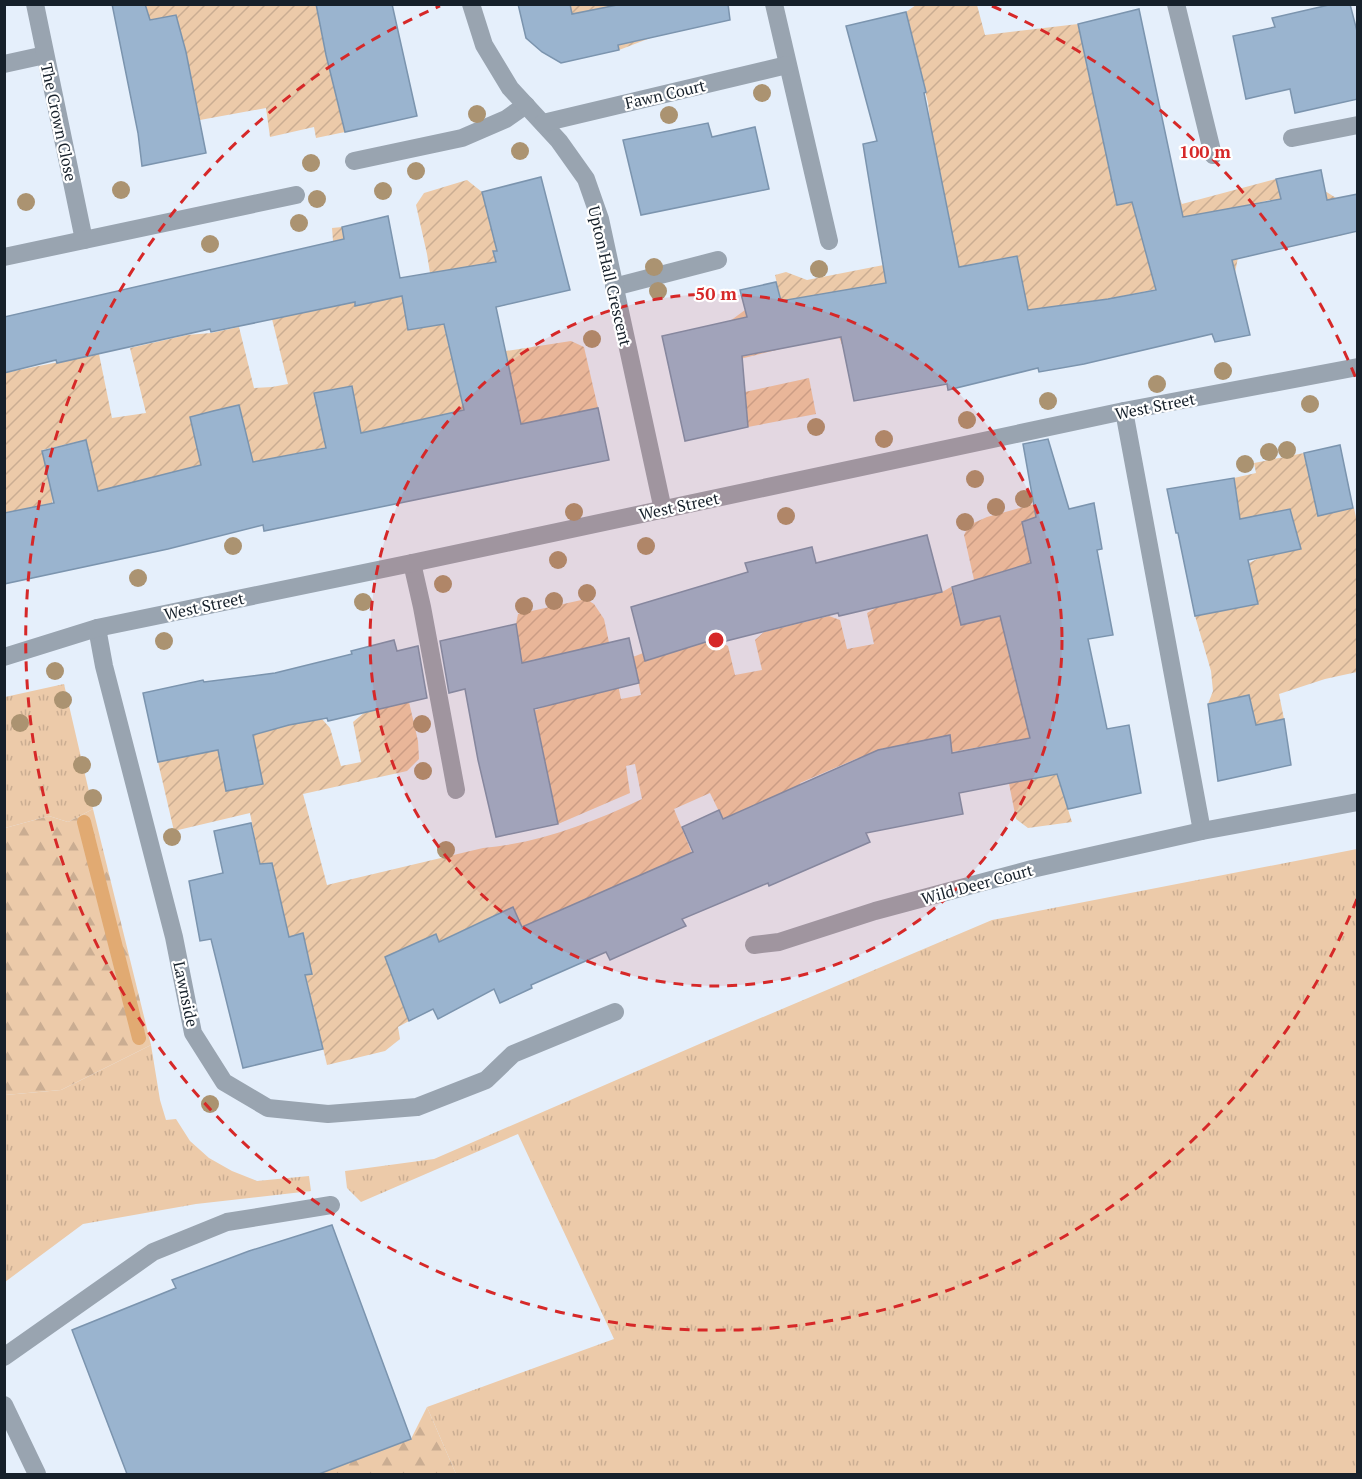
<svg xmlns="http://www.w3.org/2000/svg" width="1362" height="1479" viewBox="0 0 1362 1479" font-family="'PT Serif',serif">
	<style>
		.grass { fill: url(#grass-tufts) }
		.forest { fill: url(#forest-firs) }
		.garden { fill: url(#garden-furrows) }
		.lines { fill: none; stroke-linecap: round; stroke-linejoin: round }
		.stream { stroke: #e1aa72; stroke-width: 14 }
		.building { fill: #9ab4cf; stroke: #7b94ae; stroke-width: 1.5 }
		.lane { stroke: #99a4b0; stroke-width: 18 }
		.street { stroke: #99a4b0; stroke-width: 18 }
		.tree { fill: #ab9371 }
		.ring { fill: none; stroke: #d62828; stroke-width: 3; stroke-dasharray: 10 8 }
		.labels { text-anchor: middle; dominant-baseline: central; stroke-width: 4.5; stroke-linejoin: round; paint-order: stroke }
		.street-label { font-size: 16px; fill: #16202a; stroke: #fff }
		.centre { fill: #d62828; stroke: #fff; stroke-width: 3 }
		.ring-label { font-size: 18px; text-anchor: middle; font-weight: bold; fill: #d62828; stroke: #fff; stroke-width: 4.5; stroke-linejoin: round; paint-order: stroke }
	</style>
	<defs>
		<pattern id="grass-tufts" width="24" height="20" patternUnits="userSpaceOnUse" patternTransform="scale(1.5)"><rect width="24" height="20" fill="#eccaa9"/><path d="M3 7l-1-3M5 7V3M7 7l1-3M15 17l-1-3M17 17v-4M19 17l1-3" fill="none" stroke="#caad92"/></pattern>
		<pattern id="forest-firs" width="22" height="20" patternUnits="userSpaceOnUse" patternTransform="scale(1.5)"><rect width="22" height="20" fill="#eccaa9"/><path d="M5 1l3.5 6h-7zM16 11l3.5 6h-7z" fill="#caad92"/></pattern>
		<pattern id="garden-furrows" width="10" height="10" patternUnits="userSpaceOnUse" patternTransform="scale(1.5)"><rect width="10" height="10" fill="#eccaa9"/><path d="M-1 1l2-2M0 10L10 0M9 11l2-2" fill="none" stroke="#caad92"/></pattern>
	</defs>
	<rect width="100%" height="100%" fill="#e5effb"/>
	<!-- grass -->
	<g class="grass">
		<path d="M64 684 93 809 68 822 49 816 5 828V697Z"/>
		<path d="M1357 849V1474H456L427 1407 614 1339 518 1134 361 1202 347 1188 345 1171 434 1159 704 1042 992 920Z"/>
		<path d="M151 1045 160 1100 166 1120 176 1119 190 1141 209 1158 232 1171 257 1181 309 1176 311 1191 196 1204 83 1224 5 1282V1095L61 1090Z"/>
	</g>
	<!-- forest -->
	<g class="forest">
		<path d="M93 809 151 1045 61 1090 5 1095V828L49 816 68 822Z"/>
		<path d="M427 1407 456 1474H319L411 1439Z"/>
	</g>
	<!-- garden -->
	<g class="garden">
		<path d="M145 5H316L326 55 345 132 316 138 314 127 270 137 266 108 200 120 186 52 176 15 117 27Z"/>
		<path d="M570 5H647L653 37 619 50 609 7 572 14Z"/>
		<path d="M916 5H977L985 35 1078 24 1118 205 1177 192 1182 204 1276 179 1325 191 1336 198 1343 235 1283 248 1270 200 1248 205 1235 273 1108 299 1028 310 1016 256 972 264 844 350 839 337 785 302 793 346 736 360 730 321 745 310 781 302 775 275 786 272 807 280 899 262 931 130 928 103 906 12Z"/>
		<path d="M467 180 482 192 493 234 525 244 493 252 506 305 442 318 453 363 499 352 571 341 584 347 598 408 517 425 518 411 508 362 469 422 419 420 361 433 352 386 314 393 327 447 249 463 250 450 239 405 190 417 200 461 206 464 97 498V487L85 440 42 450 53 498 52 503 5 513 4 373 99 354 112 418 146 413 130 348 187 335 211 333 239 327 254 388 272 387 288 384 272 319 338 304 332 228 342 227 355 305 402 296 438 324 427 254 416 205 424 193Z"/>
		<path d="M809 378 816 414 748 427 745 392Z"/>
		<path d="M1304 453 1318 516 1354 508 1357 522V672L1325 679 1279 694 1284 719 1256 725 1249 695 1208 704 1213 691 1211 671 1195 616 1258 604 1249 563 1261 557 1300 549 1289 509 1240 520 1234 478 1256 473 1254 463Z"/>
		<path d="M1034 504 1036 517 1022 522 1031 563 984 577 1039 602 1013 667 1029 733 1055 769 1072 822 1028 828 1016 819 1001 743 952 752 950 735 881 749 864 770 858 758 800 783 806 797 728 830 710 793 674 809 692 853 538 920 531 948 513 907 453 935 468 967 385 957 409 1021 398 1027 400 1039 385 1051 327 1065 307 981 268 989 266 984 312 973 303 933 259 945 260 865 250 813 174 831 158 762 218 750 226 791 262 784 253 735 289 725 322 719 330 728 341 766 361 762 353 722 365 712 409 702 418 741 419 759 407 771 303 794 327 885 483 848C539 843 592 823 642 799L635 764 626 766 630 793 558 824 534 711 543 707 588 695 580 650 532 660 522 665 516 624 518 614 586 599 594 604 604 619 621 699 641 695 633 657 643 653 645 661 713 639 728 646 735 675 762 670 755 640 764 632 829 616 840 620 847 649 874 644 867 613 879 606 942 592 951 587 961 624 983 620 964 535 969 525 987 517Z"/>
	</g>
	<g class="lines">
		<!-- stream -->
		<path class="stream" d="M84 822 139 1038"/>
	</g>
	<!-- building -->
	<g class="building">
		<path d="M112 4H145L150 20 176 15 186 52 206 153 142 166 138 133Z"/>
		<path d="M316 4H392L417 116 345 132 326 55Z"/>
		<path d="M518 4H570L572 14 622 4H728L730 20 618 45 619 50 561 63 542 52 526 38Z"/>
		<path d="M1333 4H1350L1358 35V99L1295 113 1290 89 1246 99 1233 36 1275 27 1272 18Z"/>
		<path d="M1139 9 1183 217 1281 199 1276 179 1321 170 1327 200 1358 194V231L1232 260 1250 335 1215 342 1212 334 1084 364 1039 372 1038 368 948 390 947 384 854 401 841 337 742 356 748 427 685 441 662 336 747 317 740 290 776 282 781 301 886 283 863 144 877 141 846 26 906 12 926 92 924 93 959 267 1017 256 1028 310 1108 299 1156 290 1132 202 1117 205 1078 24Z"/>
		<path d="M708 123 712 137 755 127 769 189 641 215 623 140Z"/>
		<path d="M541 177 570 290 496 307 521 424 598 408 609 460 264 531 263 525 168 549 4 584V513L54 503 42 451 86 440 98 491 201 465 190 417 213 411 239 405 253 462 326 448 314 393 352 386 361 433 464 410 444 324 408 330 402 296 355 306V302L211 332 210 329 57 363 56 360 4 373V317L344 239 342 227 388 216 400 278 496 262 493 251H497L482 192Z"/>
		<path d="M1048 439 1069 509 1094 503 1102 549 1097 550 1113 635 1088 639 1107 729 1129 725 1141 793 1068 809 1057 774 959 793 963 814 866 833 870 842 769 886 768 883 682 919 686 926 610 960 606 952 531 985 532 988 500 1003 494 989 438 1019 433 1009 409 1021 385 957 436 934 439 942 513 907 522 927 693 852 682 827 719 810 723 819 878 750 950 735 952 753 1030 738 1000 616 961 625 952 587 1031 563 1022 522 1036 517 1023 444Z"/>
		<path d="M1340 445 1353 508 1318 516 1304 453Z"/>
		<path d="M1234 478 1240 519 1290 509 1301 549 1248 560 1258 604 1195 616 1178 533H1176L1167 489Z"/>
		<path d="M927 535 942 592 839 616 838 613 726 641 725 636 645 661 631 607 748 572 745 563 812 547 816 563Z"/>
		<path d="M516 624 522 663 629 638 639 683 534 709 558 824 496 837 478 760 465 689 449 693 440 641Z"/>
		<path d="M394 640 397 651 418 646 427 698 328 721 327 718 289 725 253 735 263 784 226 791 218 750 158 762 143 693 203 680 204 682 275 673 352 654 351 651Z"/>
		<path d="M1249 695 1256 725 1284 719 1291 765 1218 781 1208 704Z"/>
		<path d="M251 823 260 864 272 863 289 937 303 933 312 974 305 975 323 1049 243 1068 211 939 200 941 189 881 223 873 214 831Z"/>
		<path d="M332 1225 411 1439 319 1474H127L72 1330 176 1288 172 1280 249 1251Z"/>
	</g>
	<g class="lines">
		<!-- lane -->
		<g class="lane">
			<path d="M4 64 45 55"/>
			<path d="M1292 138 1358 125"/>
			<path d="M354 161 462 138 506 119 526 105"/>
			<path d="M614 287 718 260"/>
			<path d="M412 563 422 607 456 790"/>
			<path d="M4 1357 153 1252 227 1222 331 1205"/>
			<path d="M4 1405 37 1474"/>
		</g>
		<!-- street -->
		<g class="street">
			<path d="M35 4 84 240"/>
			<path d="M471 4 484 45 510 88 559 141 586 179 600 219 663 510"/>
			<path d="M774 4 829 241"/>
			<path d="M1176 4 1213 155"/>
			<path d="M543 123 787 65"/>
			<path d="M4 257 296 195"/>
			<path d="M1124 411 1202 831"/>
			<path d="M97 628 104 666 174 937 193 1033 224 1082 268 1108 328 1114 417 1107 486 1080 513 1054 615 1012"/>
			<path d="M4 657 97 628 412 563 1124 411 1358 367"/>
			<path d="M754 945 779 942 875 911 1032 869 1202 831 1358 802"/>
		</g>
	</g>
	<!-- trees -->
	<g class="tree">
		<circle cx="762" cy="93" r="9"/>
		<circle cx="477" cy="114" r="9"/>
		<circle cx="669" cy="115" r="9"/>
		<circle cx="520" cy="151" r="9"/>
		<circle cx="311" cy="163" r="9"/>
		<circle cx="416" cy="171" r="9"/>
		<circle cx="121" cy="190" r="9"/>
		<circle cx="383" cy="191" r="9"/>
		<circle cx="317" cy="199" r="9"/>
		<circle cx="26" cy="202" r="9"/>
		<circle cx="299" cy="223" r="9"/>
		<circle cx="210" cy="244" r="9"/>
		<circle cx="654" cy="267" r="9"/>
		<circle cx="819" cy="269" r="9"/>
		<circle cx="658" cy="291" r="9"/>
		<circle cx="592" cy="339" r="9"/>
		<circle cx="1223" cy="371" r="9"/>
		<circle cx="1157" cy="384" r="9"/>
		<circle cx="1048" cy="401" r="9"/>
		<circle cx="1310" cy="404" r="9"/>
		<circle cx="967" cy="420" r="9"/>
		<circle cx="816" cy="427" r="9"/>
		<circle cx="884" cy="439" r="9"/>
		<circle cx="1287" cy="450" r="9"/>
		<circle cx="1269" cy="452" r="9"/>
		<circle cx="1245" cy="464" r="9"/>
		<circle cx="975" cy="479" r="9"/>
		<circle cx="1024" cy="499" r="9"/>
		<circle cx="996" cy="507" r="9"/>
		<circle cx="574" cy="512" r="9"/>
		<circle cx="786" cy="516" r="9"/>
		<circle cx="965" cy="522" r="9"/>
		<circle cx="233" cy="546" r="9"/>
		<circle cx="646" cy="546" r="9"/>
		<circle cx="558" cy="560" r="9"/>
		<circle cx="138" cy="578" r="9"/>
		<circle cx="443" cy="584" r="9"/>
		<circle cx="587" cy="593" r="9"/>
		<circle cx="554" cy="601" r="9"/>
		<circle cx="363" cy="602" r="9"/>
		<circle cx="524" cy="606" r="9"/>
		<circle cx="164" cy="641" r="9"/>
		<circle cx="55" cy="671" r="9"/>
		<circle cx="63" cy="700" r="9"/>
		<circle cx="20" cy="723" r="9"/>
		<circle cx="422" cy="724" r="9"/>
		<circle cx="82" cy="765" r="9"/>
		<circle cx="423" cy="771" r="9"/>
		<circle cx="93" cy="798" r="9"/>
		<circle cx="172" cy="837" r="9"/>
		<circle cx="446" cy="850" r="9"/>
		<circle cx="210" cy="1104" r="9"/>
	</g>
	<!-- distance rings -->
	<circle cx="716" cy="640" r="346" fill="#d62828" fill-opacity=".12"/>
	<g class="ring">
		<circle cx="716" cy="640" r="346"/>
		<path d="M1357 899A691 691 0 1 1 440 6M992 6A691 691 0 0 1 1357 381"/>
	</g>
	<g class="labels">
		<!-- street labels -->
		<g class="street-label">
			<text transform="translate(665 94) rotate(-13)">Fawn Court</text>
			<text transform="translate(59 122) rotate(78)">The Crown Close</text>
			<text transform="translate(610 276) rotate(77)">Upton Hall Crescent</text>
			<text transform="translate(1155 406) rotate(-11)">West Street</text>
			<text transform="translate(679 506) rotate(-12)">West Street</text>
			<text transform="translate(204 606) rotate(-12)">West Street</text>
			<text transform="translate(977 884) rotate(-15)">Wild Deer Court</text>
			<text transform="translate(186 994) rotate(78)">Lawnside</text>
		</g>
	</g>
	<circle cx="716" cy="640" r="9" class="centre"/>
	<g class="ring-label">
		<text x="1205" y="158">100 m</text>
		<text x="716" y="300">50 m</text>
	</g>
	<!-- border -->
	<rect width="1362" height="1479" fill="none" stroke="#16202a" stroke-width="12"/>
</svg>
